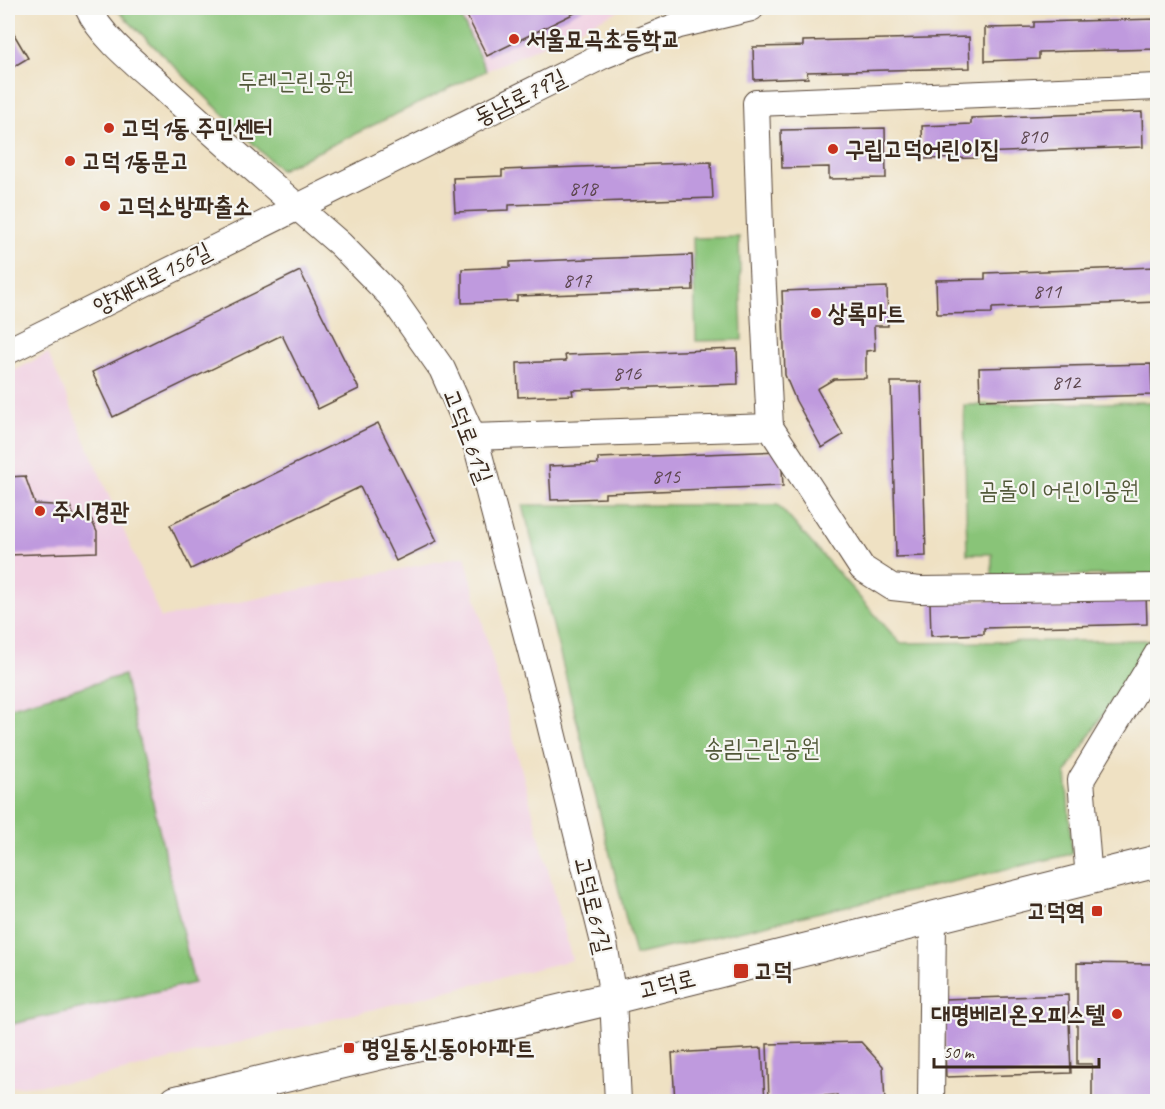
<svg xmlns="http://www.w3.org/2000/svg" width="1165" height="1109" viewBox="0 0 1165 1109" font-family="Caveat,'Poor Story',sans-serif">
	<style>
		.built { fill: #f1d0e2 }
		.green { fill: #89c478; stroke: #62774b; stroke-width: 1.5 }
		.building { fill: #bf9ade }
		.lines { fill: none; stroke-linecap: round; stroke-linejoin: round }
		.minor-casing { stroke: #564537; stroke-width: 28 }
		.major-casing { stroke: #564537; stroke-width: 34 }
		.minor { stroke: #fff; stroke-width: 26 }
		.major { stroke: #fff; stroke-width: 32 }
		.poi-dot { fill: #c8321e; stroke: #f6f6f2; stroke-width: 2 }
		.labels { text-anchor: middle; dominant-baseline: central; stroke-width: 4.5; stroke-linejoin: round; paint-order: stroke }
		.number-label { font-size: 21px; fill: #5c464e }
		.poi-label { font-size: 24px; font-weight: bold; fill: #3b2a1e; stroke: #f6f6f2; text-anchor: start }
		.park-label { font-size: 24px; fill: #525839; stroke: #f6f6f2 }
		.street-label { font-size: 24px; fill: #3b2a1e; stroke: #f6f6f2 }
	</style>
	<rect width="100%" height="100%" fill="#f6f6f2"/>
	<filter id="ink" filterUnits="userSpaceOnUse"><feTurbulence type="fractalNoise" baseFrequency=".0167" numOctaves="2"/><feDisplacementMap in="SourceGraphic" scale="12" xChannelSelector="R" yChannelSelector="G"/><feConvolveMatrix kernelMatrix="1 2 1 2 8 2 1 2 1" color-interpolation-filters="sRGB"/></filter>
	<filter id="wash" filterUnits="userSpaceOnUse"><feTurbulence type="fractalNoise" baseFrequency=".008" numOctaves="4" result="noise"/><feDisplacementMap in="SourceGraphic" scale="24" xChannelSelector="R" yChannelSelector="G"/><feGaussianBlur stdDeviation="1.35" result="paint"/><feColorMatrix in="noise" values="0 0 0 0 0 0 0 0 0 0 0 0 0 0 0 0 0 1.4 0 .05"/><feComposite in="paint" operator="in"/></filter>
	<g filter="url(#wash)">
		<rect width="100%" height="100%" fill="#efe1c3"/>
		<!-- built -->
		<g class="built">
			<path d="M457 8H625L486 71Z"/>
			<path d="M48 353 161 618 465 556 572 960 83 1081 8 1087V374Z"/>
		</g>
		<!-- green -->
		<g class="green">
			<path d="M115 8H457L486 71 280 170Z"/>
			<path d="M739 237 742 340 696 341 693 238Z"/>
			<path d="M1152 402 1155 574 992 577V554H967L964 405Z"/>
			<path d="M523 505H778L900 643 1150 640 1066 773 1072 854 635 955Z"/>
			<path d="M124 675 194 983 8 1025V708Z"/>
		</g>
		<g id="blocks">
			<!-- building -->
			<g class="building">
				<path d="M463 8H585L487 56Z"/>
				<path d="M1158 19V49L1039 52V59L985 61V28L1034 27V22Z"/>
				<path d="M8 24 28 58 8 70Z"/>
				<path d="M969 37 970 68 807 72 808 78 754 80 753 47 803 46V41Z"/>
				<path d="M1142 112 1143 147 978 153V158L923 159 922 126 971 124V118Z"/>
				<path d="M885 128 886 178 829 179V167L782 168 781 130Z"/>
				<path d="M711 162 713 198 509 205V210L455 212 453 178 502 176V170Z"/>
				<path d="M692 255 693 290 517 296V301L462 303V269L510 267V262Z"/>
				<path d="M1156 267 1157 302 992 308V313L937 314 936 280 985 279V273Z"/>
				<path d="M300 271 359 389 318 409 282 335 113 417 92 372Z"/>
				<path d="M887 287 888 326H874L875 350 866 351V378L834 379 817 389 843 435 822 448 796 401 785 375 782 291Z"/>
				<path d="M737 349 738 384 572 390 573 395 518 397 517 363 566 361 565 355Z"/>
				<path d="M1151 364 1152 395 980 400 979 368Z"/>
				<path d="M891 382H921L926 556 896 557Z"/>
				<path d="M378 423 437 541 396 561 360 487 191 569 170 525Z"/>
				<path d="M781 451 783 486 605 493V498L551 500 549 466 598 464V458Z"/>
				<path d="M25 476 35 504 70 506 75 518 90 517 97 532V552L8 555V477Z"/>
				<path d="M1146 593 1147 624 984 628V634L931 636 930 603Z"/>
				<path d="M1077 963 1158 964V1102H1092V1064H1077Z"/>
				<path d="M1068 995 1071 1073 946 1077 943 999Z"/>
				<path d="M861 1042 883 1066 885 1102H837V1095L769 1100 767 1044Z"/>
				<path d="M762 1048 765 1102H675L672 1053Z"/>
			</g>
		</g>
	</g>
	<g filter="url(#ink)">
		<use href="#blocks" fill-opacity="0" stroke="#564537" stroke-width="1.5"/>
		<g class="lines">
			<!-- minor casing -->
			<g class="minor-casing">
				<g id="minor">
					<path d="M88 8C101 37 137 65 162 87 220 140 280 192 340 244L390 295 442 369 477 447 545 704 604 943 613 998 618 1102"/>
					<path d="M8 351 602 56 679 25 751 8"/>
					<path d="M770 427 862 568 892 587 920 590 1158 587"/>
					<path d="M472 437 770 427 760 228 756 103 1158 87"/>
					<path d="M1089 880 1081 780 1158 653"/>
					<path d="M262 1102V1080"/>
					<path d="M931 1102 933 918"/>
				</g>
			</g>
			<!-- major casing -->
			<g class="major-casing">
				<path id="major" d="M176 1102 613 998 1158 861"/>
			</g>
			<!-- minor -->
			<use href="#minor" class="minor"/>
			<!-- major -->
			<use href="#major" class="major"/>
		</g>
	</g>
	<!-- markers -->
	<g class="poi-dot">
		<circle cx="514" cy="39" r="6"/>
		<circle cx="109" cy="128" r="6"/>
		<circle cx="833" cy="149" r="6"/>
		<circle cx="70" cy="161" r="6"/>
		<circle cx="105" cy="206" r="6"/>
		<circle cx="816" cy="313" r="6"/>
		<circle cx="40" cy="511" r="6"/>
		<rect x="1091" y="905" width="12" height="12" rx="3"/>
		<rect x="733" y="963" width="16" height="16" rx="3"/>
		<circle cx="1117" cy="1014" r="6"/>
		<rect x="343" y="1042" width="12" height="12" rx="3"/>
	</g>
	<g class="labels">
		<!-- number labels -->
		<g class="number-label">
			<text x="1033" y="136">810</text>
			<text x="583" y="188">818</text>
			<text x="577" y="280">817</text>
			<text x="1047" y="291">811</text>
			<text x="627" y="373">816</text>
			<text x="1066" y="382">812</text>
			<text x="666" y="476">815</text>
		</g>
		<!-- poi labels -->
		<g class="poi-label">
			<text x="526" y="39">서울묘곡초등학교</text>
			<text x="121" y="128">고덕1동 주민센터</text>
			<text x="845" y="149">구립고덕어린이집</text>
			<text x="82" y="161">고덕1동문고</text>
			<text x="117" y="206">고덕소방파출소</text>
			<text x="828" y="313">상록마트</text>
			<text x="52" y="511">주시경관</text>
			<text x="1085" y="911" text-anchor="end">고덕역</text>
			<text x="754" y="971">고덕</text>
			<text x="1105" y="1014" text-anchor="end">대명베리온오피스텔</text>
			<text x="361" y="1048">명일동신동아아파트</text>
		</g>
		<!-- park labels -->
		<g class="park-label">
			<text x="296" y="81">두레근린공원</text>
			<text x="1059" y="490">곰돌이 어린이공원</text>
			<text x="762" y="748">송림근린공원</text>
		</g>
		<!-- street labels -->
		<g class="street-label">
			<text transform="translate(520 97) rotate(-26)">동남로79길</text>
			<text transform="translate(152 278) rotate(-27)">양재대로156길</text>
			<text transform="translate(468 436) rotate(69)">고덕로61길</text>
			<text transform="translate(593 905) rotate(77)">고덕로61길</text>
			<text transform="translate(667 984) rotate(-14)">고덕로</text>
		</g>
	</g>
	<!-- margin -->
	<rect width="1165" height="1109" fill="none" stroke="#f6f6f2" stroke-width="30"/>
	<!-- scale -->
	<path d="M934 1058v9h165v-9" fill="none" stroke="#3b2a1e" stroke-width="3"/>
	<text x="943" y="1058" font-size="18" fill="#3b2a1e" stroke="#f6f6f2" stroke-width="4.5" paint-order="stroke">50 m</text>
</svg>
